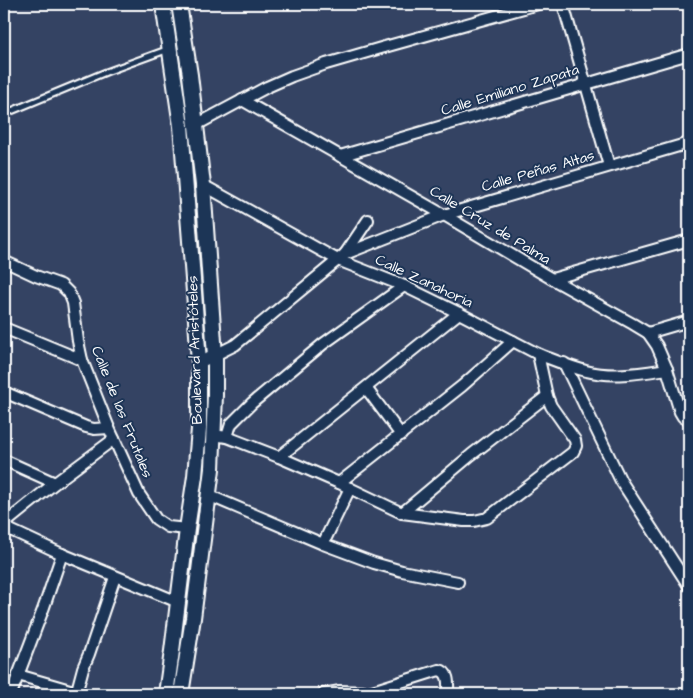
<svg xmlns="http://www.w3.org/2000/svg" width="693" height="698" viewBox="0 0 693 698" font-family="'Architects Daughter',sans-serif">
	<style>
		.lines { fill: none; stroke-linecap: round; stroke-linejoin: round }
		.lane-casing { stroke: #fff; stroke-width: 9 }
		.street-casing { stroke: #fff; stroke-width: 14 }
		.secondary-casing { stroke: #fff; stroke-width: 18 }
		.lane { stroke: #1d3557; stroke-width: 5 }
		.street { stroke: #1d3557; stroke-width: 10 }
		.secondary { stroke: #1d3557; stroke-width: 14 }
		.labels { text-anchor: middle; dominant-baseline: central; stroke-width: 4; stroke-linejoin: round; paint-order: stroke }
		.street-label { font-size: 15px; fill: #fff; stroke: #1d3557 }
	</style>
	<rect width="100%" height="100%" fill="#344363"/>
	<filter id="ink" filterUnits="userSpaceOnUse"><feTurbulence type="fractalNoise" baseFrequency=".02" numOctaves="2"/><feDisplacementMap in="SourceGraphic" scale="10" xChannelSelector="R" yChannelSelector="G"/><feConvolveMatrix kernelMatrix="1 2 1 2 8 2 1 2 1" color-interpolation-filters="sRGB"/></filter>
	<g filter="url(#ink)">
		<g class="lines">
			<!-- lane casing -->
			<g class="lane-casing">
				<path id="lane" d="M4 114 106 72 169 49"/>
			</g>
			<!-- street casing -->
			<g class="street-casing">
				<g id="street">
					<path d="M563 4 609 166"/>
					<path d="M242 100 444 215 552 279 633 324 648 333 657 346 667 369 680 412 683 417 689 419"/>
					<path d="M196 125 267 87 292 76 326 64 381 48 538 4"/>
					<path d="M340 156 689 54"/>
					<path d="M203 185 338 260 404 286 459 313 538 354 547 396 551 406 575 440 576 446 573 452 487 518 474 521H464L402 513 339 483 279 457 227 437 213 435"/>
					<path d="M345 254 368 220"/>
					<path d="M4 261 36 276 61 285 69 293 73 303 78 341 82 360 109 428 139 494 156 519 168 527 187 529"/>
					<path d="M552 279 689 240"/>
					<path d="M4 328 82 360"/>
					<path d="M648 333 689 321"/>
					<path d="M538 354C554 360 570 367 586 371 613 378 640 373 667 369"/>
					<path d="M199 363 235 345 345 254 444 215 689 143"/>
					<path d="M564 363 621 481 689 586"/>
					<path d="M366 388 401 435"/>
					<path d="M4 392 86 427 94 429 109 428"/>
					<path d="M227 437 231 424 252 403 323 344 404 286"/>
					<path d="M279 457 459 313"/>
					<path d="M4 460 55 483"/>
					<path d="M339 483 462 386 513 341"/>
					<path d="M208 495 323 544 374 563 402 571 458 582"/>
					<path d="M402 513 471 455 547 396"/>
					<path d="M4 524 55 483 114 439"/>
					<path d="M4 527 62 554 178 602"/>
					<path d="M323 544 350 488"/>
					<path d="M18 675 77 692"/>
					<path d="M11 694 44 607 62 554"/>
					<path d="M76 694 83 668 89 654 115 577"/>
					<path d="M323 694 340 691 369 692 439 670C450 672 448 685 448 694"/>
				</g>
			</g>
			<!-- secondary casing -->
			<g class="secondary-casing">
				<g id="secondary">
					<path d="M163 4 181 126 194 292 199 363V429L195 476 187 529 172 651 166 694"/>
					<path d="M179 4 190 75 203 185 215 356V395L212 469 193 618 181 694"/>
				</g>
			</g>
			<!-- lane -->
			<use href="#lane" class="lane"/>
			<!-- street -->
			<use href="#street" class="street"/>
			<!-- secondary -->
			<use href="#secondary" class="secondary"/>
		</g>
	</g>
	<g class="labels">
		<!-- street labels -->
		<g class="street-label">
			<text transform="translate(510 90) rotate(-17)">Calle Emiliano Zapata</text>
			<text transform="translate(538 171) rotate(-16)">Calle Peñas Altas</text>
			<text transform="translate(490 225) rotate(31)">Calle Cruz de Palma</text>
			<text transform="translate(424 281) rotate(25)">Calle Zanahoria</text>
			<text transform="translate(195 350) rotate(-92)">Boulevard Aristóteles</text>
			<text transform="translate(122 412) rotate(68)">Calle de las Frutales</text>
		</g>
	</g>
	<!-- margin -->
	<rect width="693" height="698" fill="none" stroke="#1d3557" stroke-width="20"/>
	<rect x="10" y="10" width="673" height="678" fill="none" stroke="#fff" stroke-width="2" filter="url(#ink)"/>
</svg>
